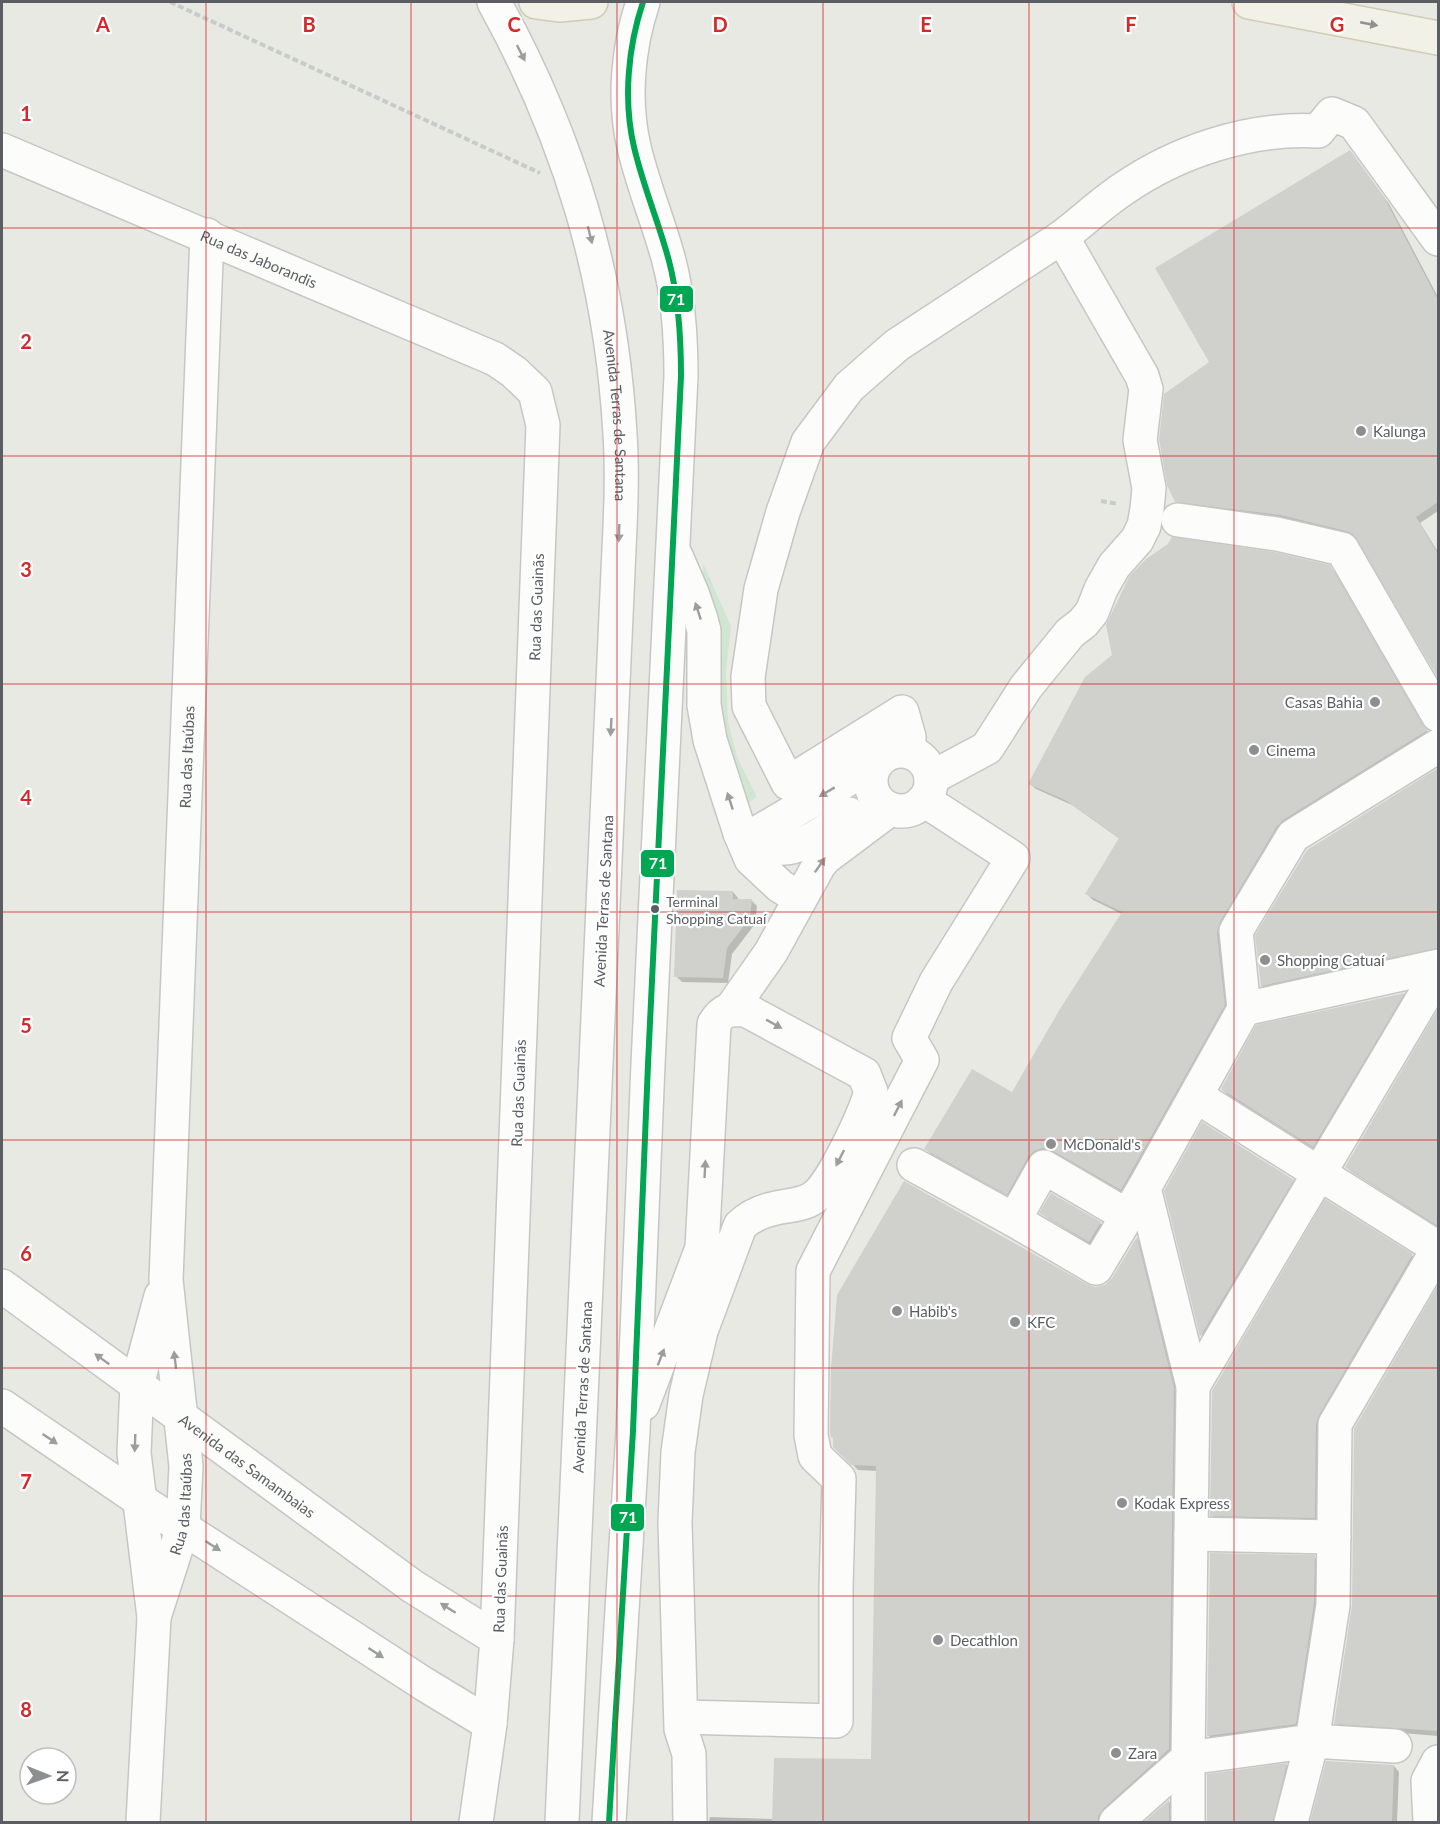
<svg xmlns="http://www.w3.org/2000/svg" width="1440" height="1824" viewBox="0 0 1440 1824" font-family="Lato,sans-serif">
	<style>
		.green { fill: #d1e6d1 }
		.shadow { fill: #0003 }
		.building { fill: #d0d0cd }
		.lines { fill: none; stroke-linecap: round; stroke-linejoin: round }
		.minor-casing { stroke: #c6c6c5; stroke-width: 36 }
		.major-casing { stroke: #d1cbb2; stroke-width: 36 }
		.path { stroke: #c7cbc9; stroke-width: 4; stroke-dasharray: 6 3; stroke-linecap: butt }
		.minor { stroke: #fcfcfb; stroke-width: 33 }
		.major { stroke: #f2f1e7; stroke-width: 33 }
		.bus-1-casing { stroke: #fff; stroke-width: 10 }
		.bus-1 { stroke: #00a651; stroke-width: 6 }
		.oneway { fill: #8f9191 }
		.oneway2 { fill: #9b9d9f }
		.grid { fill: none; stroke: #d62828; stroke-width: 1.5; stroke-opacity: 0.55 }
		.poi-dot { fill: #8c8e90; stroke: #fff; stroke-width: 2 }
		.bus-dot { fill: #5a5d62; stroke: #fff; stroke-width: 2 }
		.labels { text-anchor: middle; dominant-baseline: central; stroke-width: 4.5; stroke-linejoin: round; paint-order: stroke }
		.bus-label { font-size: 14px; fill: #5a5d62; stroke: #fff; text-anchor: start }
		.street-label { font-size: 15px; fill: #5a5d62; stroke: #fff }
		.poi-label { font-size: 15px; fill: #5a5d62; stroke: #fff; text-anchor: start }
		.grid-label { font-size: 20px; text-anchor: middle; font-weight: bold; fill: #d62828; stroke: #fff; stroke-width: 4.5; stroke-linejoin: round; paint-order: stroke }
		.line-badge { stroke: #fff; stroke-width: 2 }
		.badge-label { font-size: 16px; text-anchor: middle; font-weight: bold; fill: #fff }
	</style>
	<rect width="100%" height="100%" fill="#e9e9e4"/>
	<!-- green -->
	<path class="green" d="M703 563 731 626 726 671 728 721 737 757 757 797 746 804 732 773 702 591Z"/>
	<!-- shadow -->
	<g class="shadow">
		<path d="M1350 152 1389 204 1438 297V511L1420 523 1438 552V676L1357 538 1286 520 1182 507 1176 501 1211 362Z"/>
		<path d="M1329 567 1335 573 1427 732 1432 737 1282 832 1230 1011 1127 1195 1060 1156 1050 1153 1013 1199 931 1154 926 1149 1013 1094 1122 914 1093 900 1087 894 1120 839 1072 805 1036 789 1030 784Z"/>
		<path d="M1438 770V953L1267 991 1262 985 1308 851Z"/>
		<path d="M733 892 738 898V900L752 901 757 906 755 924 732 954 728 983 682 982 676 976Z"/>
		<path d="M1404 994 1409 999 1319 1152 1228 1095 1222 1089Z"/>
		<path d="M1438 1012V1227L1352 1172 1346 1167Z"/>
		<path d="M1293 1181 1298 1186 1206 1341 1202 1336 1166 1191Z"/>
		<path d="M1052 1195 1101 1224 1106 1229 1095 1247 1047 1218 1041 1213Z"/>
		<path d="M1326 1202 1412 1256 1418 1261 1324 1420 1320 1523 1217 1521 1212 1515Z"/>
		<path d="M1137 1239 1142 1244 1179 1395 1174 1755 1103 1822H709L710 1817 774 1819 872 1760 878 1471 858 1470 834 1446 1086 1286 1095 1288 1105 1286 1113 1279Z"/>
		<path d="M1438 1288V1736L1341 1728 1335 1723 1353 1605 1355 1430Z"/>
		<path d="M1211 1555 1314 1557 1320 1562 1319 1610 1301 1729 1214 1741 1209 1736Z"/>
		<path d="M1327 1762 1394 1766 1399 1772 1397 1822H1312Z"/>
		<path d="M1286 1765 1292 1770 1278 1822H1208V1776Z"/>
		<path d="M1169 1802 1174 1807V1822H1146Z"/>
	</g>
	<!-- building -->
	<g class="building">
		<path d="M1350 150 1384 197 1438 300V502L1416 517 1438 554V678L1353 534 1346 531 1280 515 1175 502 1167 485 1159 439 1164 394 1209 362 1155 268Z"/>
		<path d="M1172 537 1274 552 1330 565 1422 724 1428 730 1283 820 1277 826 1220 922 1217 933 1225 1005 1121 1190 1053 1151 1043 1148 1034 1151 1028 1157 1007 1195 924 1149 972 1069 1012 1092 1060 1009 1122 912 1085 894 1119 838 1065 800 1028 784 1085 677 1112 655 1106 625 1129 577 1146 559 1168 544Z"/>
		<path d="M1438 768V948L1261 986 1255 935 1307 850Z"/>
		<path d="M677 890 733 891V899H752L750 918 727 948 723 978 674 977Z"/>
		<path d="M1405 993 1313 1147 1221 1089 1256 1025Z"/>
		<path d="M1438 1009V1226L1345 1167Z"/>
		<path d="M1202 1122 1294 1180 1200 1337 1164 1191Z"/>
		<path d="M904 1181 1087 1284 1095 1287 1105 1285 1112 1278 1137 1237 1174 1388 1169 1749 1104 1808 1098 1816V1822H772L774 1758 871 1759 876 1466 851 1465 833 1447V1438L831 1437 830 1433 831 1368 837 1295Z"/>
		<path d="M1051 1193 1101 1222 1089 1242 1039 1213Z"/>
		<path d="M1325 1199 1413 1254 1319 1415 1316 1424 1315 1518 1210 1516 1212 1391Z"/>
		<path d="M1438 1285V1731L1334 1724 1352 1605 1354 1429Z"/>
		<path d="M1210 1553 1315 1555 1314 1603 1296 1724 1207 1736Z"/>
		<path d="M1326 1761 1394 1765 1392 1822H1310Z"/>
		<path d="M1287 1763 1273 1822H1207V1774Z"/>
		<path d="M1169 1800V1822H1144Z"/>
	</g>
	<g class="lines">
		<!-- minor casing -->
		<g class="minor-casing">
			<g id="minor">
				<path id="s1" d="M494 2C570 140 611 277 620 434 623 480 620 526 618 571L562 1822"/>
				<path id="s2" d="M2 150 495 359 514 372 535 392 543 425 497 1639 490 1724 476 1822"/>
				<path d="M1062 237C1083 221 1102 203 1123 189 1178 151 1251 127 1318 131L1332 114 1354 123 1438 239"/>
				<path d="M1178 520 1277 534 1342 549 1438 715"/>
				<path d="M676 556 692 593 701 619 704 631V705L710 740 740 833 751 859 780 886 800 899"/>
				<path d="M909 751V737L902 712 788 783 749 706 748 677 761 589 783 512 808 442 849 387 897 345 1062 237 1142 376 1146 389 1140 440 1149 488 1147 509 1144 526 1137 540 1114 566 1101 589 1092 612 1083 623 1070 633 1026 687 987 748 931 778"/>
				<circle cx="901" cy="781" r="30"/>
				<path d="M740 833 752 836 877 762"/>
				<path d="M752 836C758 839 763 844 769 846 797 856 828 829 849 814"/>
				<path d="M731 1009 771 952 819 865 826 857 890 809"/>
				<path d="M1244 1009 1236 931 1293 836 1438 746"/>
				<path d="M1196 1096 1438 1248"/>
				<path d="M914 1165 1014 1220 1096 1268 1144 1188"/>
				<path d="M1014 1220 1044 1167 1126 1215"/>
				<path id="s3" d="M2 1286 412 1586 497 1639"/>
				<path d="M1193 1386 1438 973"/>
				<path d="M643 1404 702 1248 714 1024C723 1009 729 1009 746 1010L864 1074 871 1092C864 1115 832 1186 813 1198 801 1206 785 1205 772 1209 759 1212 749 1217 740 1226L701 1331 686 1395 678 1452 675 1522 681 1729 689 1754 690 1822"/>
				<path d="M2 1406 140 1500 424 1684 490 1724"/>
				<path d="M1191 1534 1334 1537"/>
				<path id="s4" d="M154 1617 183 1527 186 1466 166 1280 207 235"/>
				<path d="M682 1717 836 1721V1589L839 1479 815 1456 811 1435 813 1271 922 1060 909 1038 936 982 1013 858 924 800"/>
				<path d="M143 1822 154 1617 134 1453 137 1385 161 1296"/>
				<path d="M609 1822 633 1431 648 1064 681 376C681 337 679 299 669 261 659 223 643 186 634 147 623 100 628 47 643 2"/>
				<path d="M1116 1822 1188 1758 1193 1386 1144 1188 1244 1009 1438 966"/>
				<path d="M1188 1822V1758L1312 1741 1395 1746"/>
				<path d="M1291 1822 1312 1741 1333 1605 1335 1424 1438 1249"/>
				<path d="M1430 1822 1428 1781 1438 1762"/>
			</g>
		</g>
		<!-- major casing -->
		<g class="major-casing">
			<g id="major">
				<path d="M536 2 559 5 591 2"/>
				<path d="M1249 2 1438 38"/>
			</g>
		</g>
		<!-- path -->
		<g class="path">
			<path d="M170 2 540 173"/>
			<path d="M1101 501 1118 504"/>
		</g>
		<!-- minor -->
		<use href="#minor" class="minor"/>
		<!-- major -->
		<use href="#major" class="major"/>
		<!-- bus-1 casing -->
		<g class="bus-1-casing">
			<path id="bus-1" d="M609 1822 633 1431 648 1064 681 376C681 337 679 299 669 261 659 223 643 186 634 147 623 100 628 47 643 2"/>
		</g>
		<!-- bus-1 -->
		<use href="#bus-1" class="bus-1"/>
	</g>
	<!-- one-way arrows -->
	<defs><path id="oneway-solid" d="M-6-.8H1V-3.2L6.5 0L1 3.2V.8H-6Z" transform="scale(1.5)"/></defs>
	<use class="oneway" href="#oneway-solid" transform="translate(1369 24) rotate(11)"/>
	<g class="oneway2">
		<use href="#oneway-solid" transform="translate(521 53) rotate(63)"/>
		<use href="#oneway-solid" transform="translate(590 235) rotate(76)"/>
		<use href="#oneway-solid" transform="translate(619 533) rotate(92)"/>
		<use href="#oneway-solid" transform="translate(698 611) rotate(-108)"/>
		<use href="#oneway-solid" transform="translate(611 727) rotate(93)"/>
		<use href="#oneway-solid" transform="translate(827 792) rotate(149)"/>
		<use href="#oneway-solid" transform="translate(730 801) rotate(-108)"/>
		<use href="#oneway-solid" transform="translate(820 865) rotate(-55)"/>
		<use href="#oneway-solid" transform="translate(774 1024) rotate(29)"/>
		<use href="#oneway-solid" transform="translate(898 1108) rotate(-63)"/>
		<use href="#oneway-solid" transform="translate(840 1158) rotate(117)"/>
		<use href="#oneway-solid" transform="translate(705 1169) rotate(-87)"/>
		<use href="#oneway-solid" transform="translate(661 1357) rotate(-69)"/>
		<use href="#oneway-solid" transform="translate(102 1359) rotate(-144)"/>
		<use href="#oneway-solid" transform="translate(175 1360) rotate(-97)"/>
		<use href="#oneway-solid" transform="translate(50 1439) rotate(34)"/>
		<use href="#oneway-solid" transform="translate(135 1443) rotate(92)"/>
		<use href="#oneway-solid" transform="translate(213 1546) rotate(33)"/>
		<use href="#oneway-solid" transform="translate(448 1608) rotate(-148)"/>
		<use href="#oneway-solid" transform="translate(376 1653) rotate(33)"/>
	</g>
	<!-- grid -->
	<path class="grid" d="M206 2V1822M411 2V1822M617 2V1822M823 2V1822M1029 2V1822M1234 2V1822M2 228H1438M2 456H1438M2 684H1438M2 912H1438M2 1140H1438M2 1368H1438M2 1596H1438"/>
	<!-- markers -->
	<g class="poi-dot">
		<circle cx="1361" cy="431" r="6"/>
		<circle cx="1375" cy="702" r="6"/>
		<circle cx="1254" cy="750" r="6"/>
		<circle cx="1265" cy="960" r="6"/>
		<circle cx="1051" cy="1144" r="6"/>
		<circle cx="897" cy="1311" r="6"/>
		<circle cx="1015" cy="1322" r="6"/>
		<circle cx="1122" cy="1503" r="6"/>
		<circle cx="938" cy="1640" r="6"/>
		<circle cx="1116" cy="1753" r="6"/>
	</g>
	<circle class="bus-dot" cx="655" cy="909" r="5"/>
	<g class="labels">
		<!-- bus labels -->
		<g class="bus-label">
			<text x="666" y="901">Terminal<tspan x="666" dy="17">Shopping Catuaí</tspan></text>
		</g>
		<!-- street labels -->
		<g class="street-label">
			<text stroke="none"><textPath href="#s2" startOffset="279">Rua das Jaborandis</textPath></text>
			<text stroke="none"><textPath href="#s1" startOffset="435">Avenida Terras de Santana</textPath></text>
			<text transform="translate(536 607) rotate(-88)">Rua das Guainãs</text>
			<text stroke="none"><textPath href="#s4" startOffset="866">Rua das Itaúbas</textPath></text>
			<text transform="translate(603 901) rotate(-87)">Avenida Terras de Santana</text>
			<text transform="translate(518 1093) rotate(-88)">Rua das Guainãs</text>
			<text transform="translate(582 1387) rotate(-87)">Avenida Terras de Santana</text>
			<text stroke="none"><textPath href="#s3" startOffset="304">Avenida das Samambaias</textPath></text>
			<text stroke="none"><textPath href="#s4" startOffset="117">Rua das Itaúbas</textPath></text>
			<text transform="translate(500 1579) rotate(-88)">Rua das Guainãs</text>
		</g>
		<!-- poi labels -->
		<g class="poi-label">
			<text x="1373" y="431">Kalunga</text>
			<text x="1363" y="702" text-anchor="end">Casas Bahia</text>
			<text x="1266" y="750">Cinema</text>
			<text x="1277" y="960">Shopping Catuaí</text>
			<text x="1063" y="1144">McDonald's</text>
			<text x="909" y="1311">Habib's</text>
			<text x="1027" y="1322">KFC</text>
			<text x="1134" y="1503">Kodak Express</text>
			<text x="950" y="1640">Decathlon</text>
			<text x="1128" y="1753">Zara</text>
		</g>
	</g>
	<g class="grid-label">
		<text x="103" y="32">A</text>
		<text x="309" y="32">B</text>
		<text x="514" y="32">C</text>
		<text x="720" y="32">D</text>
		<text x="926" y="32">E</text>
		<text x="1131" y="32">F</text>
		<text x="1337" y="32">G</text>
		<text x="26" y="121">1</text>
		<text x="26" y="349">2</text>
		<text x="26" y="577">3</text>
		<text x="26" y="805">4</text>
		<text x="26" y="1033">5</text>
		<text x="26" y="1261">6</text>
		<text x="26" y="1489">7</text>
		<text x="26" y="1717">8</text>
	</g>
	<g class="line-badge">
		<rect x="659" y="285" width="35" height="28" rx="6" fill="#00a651"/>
		<rect x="640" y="849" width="35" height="29" rx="6" fill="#00a651"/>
		<rect x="610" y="1503" width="35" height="29" rx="6" fill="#00a651"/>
	</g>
	<g class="badge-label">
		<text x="676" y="305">71</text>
		<text x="658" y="869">71</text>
		<text x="628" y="1523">71</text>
	</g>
	<!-- border -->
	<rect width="1440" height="1824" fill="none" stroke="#5a5d62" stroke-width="6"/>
	<!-- north arrow -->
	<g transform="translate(48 1776) rotate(91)"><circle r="28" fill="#ffffff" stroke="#bdbec0" stroke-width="1.5"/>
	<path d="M0-4.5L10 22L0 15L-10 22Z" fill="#8c8e90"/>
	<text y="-9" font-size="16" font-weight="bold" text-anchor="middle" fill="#5a5d62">N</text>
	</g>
</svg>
